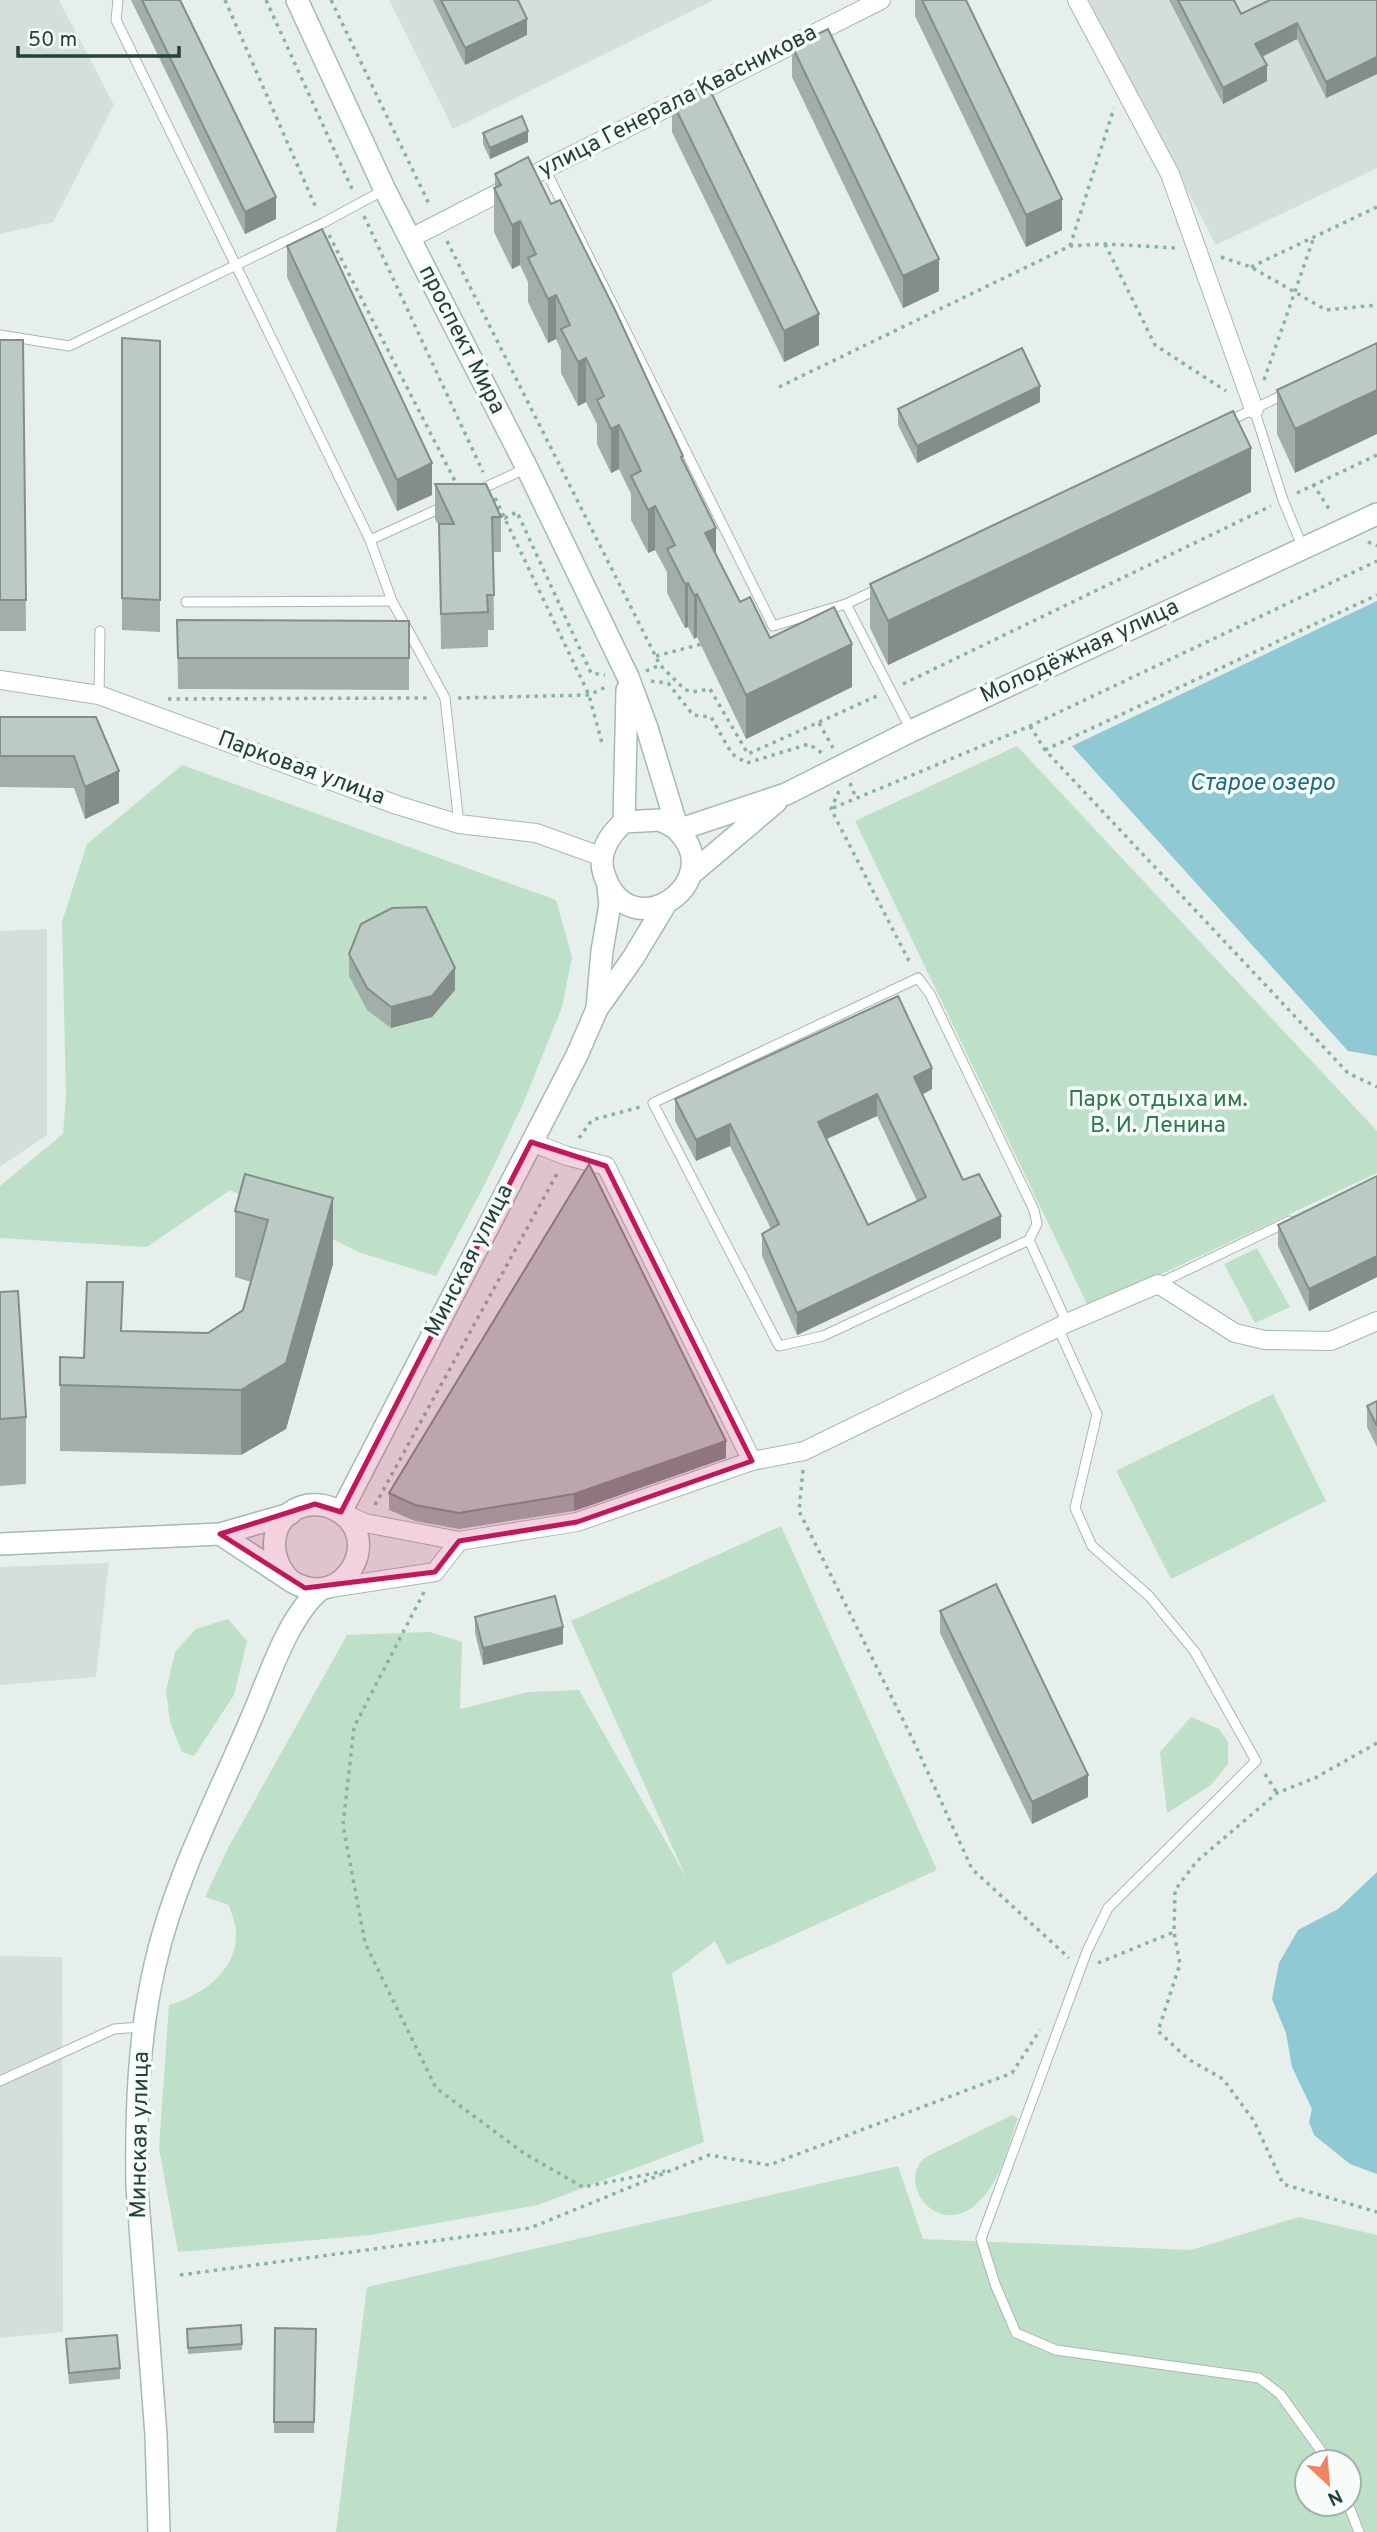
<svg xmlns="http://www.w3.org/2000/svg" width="1377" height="2532" viewBox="0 0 1377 2532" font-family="Overpass,sans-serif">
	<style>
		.built { fill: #d4dfda }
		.green { fill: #bfe0c8; fill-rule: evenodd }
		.water { fill: #8ec9d4 }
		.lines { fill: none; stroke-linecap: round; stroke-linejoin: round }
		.lane-casing { stroke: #a8b8b2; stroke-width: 11 }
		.street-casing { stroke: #a8b8b2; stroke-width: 20 }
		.secondary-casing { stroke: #a4bbb3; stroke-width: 24 }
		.path { stroke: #86b3a5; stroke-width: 3.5; stroke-dasharray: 3.5 5; stroke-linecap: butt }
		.lane { stroke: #fff; stroke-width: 9 }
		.street { stroke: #fff; stroke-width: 18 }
		.secondary { stroke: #fff; stroke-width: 21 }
		.wall { fill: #a1aea9; fill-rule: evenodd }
		.shaded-wall { fill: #838d89 }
		.building { fill: #bbcac4; stroke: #838d89; stroke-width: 2; fill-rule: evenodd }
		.marked { fill: #c2185b; fill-opacity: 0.2; stroke: #c2185b; stroke-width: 5; stroke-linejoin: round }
		.labels { text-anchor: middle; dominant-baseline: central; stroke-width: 7; stroke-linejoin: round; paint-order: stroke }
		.street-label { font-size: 23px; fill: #24423a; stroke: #f7fbf9 }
		.park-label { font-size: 23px; fill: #2d7a4b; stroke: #f7fbf9 }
		.water-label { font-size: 24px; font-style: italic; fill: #1c6f80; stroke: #f7fbf9 }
	</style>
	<rect width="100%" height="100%" fill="#e6efeb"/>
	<!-- built -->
	<g class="built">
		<path d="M0 0H59L114 105 53 222 0 234Z"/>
		<path d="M389 0H714L453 129Z"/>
		<path d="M1087 0H1377V168L1216 245Z"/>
		<path d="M47 929V1135L0 1167V931Z"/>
		<path d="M109 1563 96 1677 0 1685V1567Z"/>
		<path d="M0 1956 62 1957 63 2332 0 2338Z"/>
	</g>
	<!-- green -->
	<g class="green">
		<path d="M1017 746 1377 1131V1173L1089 1308 855 821Z"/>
		<path d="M182 765 556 900 572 957 562 1007 523 1104 486 1182 436 1276 361 1253 230 1190 147 1247 0 1238V1186L63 1134 66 1097 62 922 87 844Z"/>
		<path d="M1257 1248 1290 1307 1255 1323 1224 1264Z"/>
		<path d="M1273 1394 1326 1501 1171 1579 1116 1471Z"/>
		<path d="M781 1526 937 1870 727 1965 715 1941 672 1974 704 2142 538 2205 371 2235 178 2252 159 2148 169 2005C201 1996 238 1971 236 1932 236 1924 231 1913 229 1905L205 1897 228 1848 347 1635 430 1632 462 1642 460 1709 528 1692 579 1690 686 1877 571 1621Z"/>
		<path d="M228 1619 247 1641 234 1695 194 1756 182 1752 170 1722 166 1691 175 1652 196 1629Z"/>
		<path d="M1191 1717 1219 1729 1228 1742V1764L1211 1785 1167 1813 1160 1752Z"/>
		<path d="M1013 2115 1018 2119C1010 2140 1004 2166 992 2185 949 2255 891 2185 926 2157Z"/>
		<path d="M898 2166 923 2239 1191 2250 1299 2217 1377 2235V2532H336L367 2287ZM1307 2462H1349V2504H1307Z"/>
	</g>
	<!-- water -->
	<g class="water">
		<path d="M1377 601V1056L1348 1051 1072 746Z"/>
		<path d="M1377 1872V2174L1350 2164 1314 2135 1309 2122 1312 2109 1292 2067 1286 2033 1272 1999 1279 1963 1298 1930 1338 1909Z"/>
	</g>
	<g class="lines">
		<!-- lane casing -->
		<g class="lane-casing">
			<g id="lane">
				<path d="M118 0 116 20 370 540 392 601 445 698 459 824"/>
				<path d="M545 169 773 626 846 604 880 588"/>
				<path d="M0 335 69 346 323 223 384 190"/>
				<path d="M1254 409 1283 500 1303 548"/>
				<path d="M1227 422 1287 393"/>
				<path d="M477 491 527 468"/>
				<path d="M370 540 445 506"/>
				<path d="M186 602 392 601"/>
				<path d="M846 604 911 730"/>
				<path d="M99 695 100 631"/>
				<path d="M1029 1240 1037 1224 1034 1210 930 994 918 978 653 1103 779 1346 823 1336 1029 1240 1067 1323"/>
				<path d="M1158 1284 1289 1221"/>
				<path d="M1058 1328 1097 1414 1075 1508 1092 1546 1149 1596 1195 1652 1256 1761 1108 1908 1087 1951 981 2239 995 2284 1016 2333 1056 2350 1259 2378 1280 2394 1329 2462"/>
				<path d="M0 2081 114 2029 142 2027"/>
				<path d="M1348 2504 1359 2532"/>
			</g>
		</g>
		<!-- street casing -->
		<g class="street-casing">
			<g id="street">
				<path d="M1077 0 1170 174 1254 409"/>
				<path d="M409 239 545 169 881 0"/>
				<path d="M0 680 99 695 397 805 459 824 536 833 603 857"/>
				<path d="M531 1142 567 1156 606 1166 752 1461"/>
				<path d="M341 1512 365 1523 459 1541 577 1522 752 1461 804 1451 1067 1323 1158 1284 1235 1333 1265 1340 1331 1341 1377 1321"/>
				<path d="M330 1588 435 1572 459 1541"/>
			</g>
		</g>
		<!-- secondary casing -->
		<g class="secondary-casing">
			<g id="secondary">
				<path d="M297 0 385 190 527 468 628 677 647 728 678 830"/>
				<path d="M660 820C666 823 674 826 678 831 729 882 629 951 604 874 597 854 609 835 624 822Z"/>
				<path d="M624 822 627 690"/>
				<path d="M678 830 786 794 911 731 1377 514"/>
				<path d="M691 874 776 802"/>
				<path d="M597 1008 602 951 610 904 608 888"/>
				<path d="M341 1512 577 1055 597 1009 633 958 665 905"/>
				<path d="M220 1534 291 1581C345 1614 387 1534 334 1509 326 1505 317 1504 308 1505 269 1513 265 1557 291 1581"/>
				<path d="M0 1544 220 1534 290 1514"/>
				<path d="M159 2532 156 2435 137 2187C136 2112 138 2038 155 1965 174 1880 217 1799 251 1719 269 1678 287 1617 321 1589"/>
			</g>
		</g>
		<!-- path -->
		<g class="path">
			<path d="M225 0 317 210"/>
			<path d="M266 0 352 189"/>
			<path d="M331 0 430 206"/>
			<path d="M364 216 483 472"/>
			<path d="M329 235 458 487"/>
			<path d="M447 241 660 665 684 689 692 692 710 689 748 754 877 696"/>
			<path d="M1105 244 1155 345 1226 391"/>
			<path d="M1070 246 1114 108"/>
			<path d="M1221 257 1251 267 1326 310 1377 305"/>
			<path d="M1251 267 1377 207"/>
			<path d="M1264 380 1314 237"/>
			<path d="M779 387 1070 246 1105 244 1176 248"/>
			<path d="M1313 484 1331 512"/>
			<path d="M1297 493 1377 455"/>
			<path d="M495 498 589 695 603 747"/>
			<path d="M497 514 505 518 517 512 591 673 605 675"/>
			<path d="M1368 542 1377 546"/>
			<path d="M656 656 702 644"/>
			<path d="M646 671 660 665"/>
			<path d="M651 681 668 683 693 715 711 717 732 754 747 763 809 744 822 753"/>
			<path d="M903 684 1271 506"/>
			<path d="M458 698 589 695 606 687"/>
			<path d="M168 699 430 698"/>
			<path d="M819 723 833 748"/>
			<path d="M1030 726 1045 750 1348 1073 1377 1087"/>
			<path d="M1045 750 1377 595"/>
			<path d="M850 783 856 798"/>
			<path d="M839 791 831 809 911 965"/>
			<path d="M833 808 1030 726 1377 561"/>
			<path d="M579 1138 592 1120 640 1107"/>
			<path d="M803 1470 799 1511 913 1740 972 1869 1069 1958"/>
			<path d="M375 1505 558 1172"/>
			<path d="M424 1592 354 1727 343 1825 365 1943 436 2088 525 2154 583 2187 665 2171"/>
			<path d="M1377 1743 1315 1778 1277 1793 1197 1861 1175 1890 1174 1932 1180 1964 1158 2031 1188 2059 1223 2079 1254 2121 1283 2184 1377 2212"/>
			<path d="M1265 1774 1277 1793"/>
			<path d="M1098 1963 1174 1932"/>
			<path d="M180 2275 530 2228 709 2155 769 2165 1012 2073 1040 2030"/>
		</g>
		<!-- lane -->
		<use href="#lane" class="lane"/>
		<!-- street -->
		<use href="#street" class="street"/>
		<!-- secondary -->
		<use href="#secondary" class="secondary"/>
	</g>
	<!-- wall -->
	<g class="wall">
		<path d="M131 0H180L276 219 245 234Z"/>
		<path d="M433 0H518L527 35 465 65Z"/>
		<path d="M915 0H966L1062 230 1026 247 915 16Z"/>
		<path d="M1169 0H1234L1241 14 1377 0V74L1326 98 1297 39 1262 57 1267 81 1223 104Z"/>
		<path d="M792 46 939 291 903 308 792 77Z"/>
		<path d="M672 101 819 345 784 362 672 132Z"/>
		<path d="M483 133 528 142 490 159 483 144Z"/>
		<path d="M495 174 551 204 683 461 716 555 740 602 770 638 852 687 746 739 697 637 694 639 688 627 685 628 667 593V572L655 550 648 553 631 520V494L619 469 611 473 597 444V424L586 402 578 406 561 373V350L556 339 548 343 528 302V282L520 265 512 269 494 232V188L495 187Z"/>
		<path d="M287 246 432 495 397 511 287 277Z"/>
		<path d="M122 338 160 341V632L122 630Z"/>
		<path d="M0 340H23L26 631H0Z"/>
		<path d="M1377 343 1295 473 1277 434V390Z"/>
		<path d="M1040 402 917 463 898 425V409Z"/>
		<path d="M435 484 501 517V552H493L494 630H488V647L441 649 439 526 435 519Z"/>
		<path d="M1251 492 888 665 870 628V584Z"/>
		<path d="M177 620 409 621V690L178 689Z"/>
		<path d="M0 717H96L119 803 85 819 74 788 0 787Z"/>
		<path d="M349 954 455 990 432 1017 391 1028 367 1010 349 976Z"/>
		<path d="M932 1089 922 1095 963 1180 1001 1238 797 1335 762 1256V1234L771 1229 730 1146 696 1161 675 1121V1099ZM877 1116 917 1201 868 1225 826 1139Z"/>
		<path d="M245 1174 333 1264 286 1429 241 1455 60 1451V1357L84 1358 123 1331 208 1333 243 1310 251 1282 235 1277V1211Z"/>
		<path d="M1377 1176V1277L1309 1311 1278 1246V1225Z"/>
		<path d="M0 1292 26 1417V1484L0 1486Z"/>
		<path d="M1377 1401V1447L1367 1427V1406Z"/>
		<path d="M726 1458 574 1511 459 1529 415 1521 389 1510V1493Z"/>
		<path d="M940 1611 1088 1797 1032 1824 940 1633Z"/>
		<path d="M475 1617 563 1644 483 1665 475 1633Z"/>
		<path d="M241 2325 242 2350 188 2354 187 2329Z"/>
		<path d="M275 2328 316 2329 314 2433H274Z"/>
		<path d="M66 2339 120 2368V2379L69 2384Z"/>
	</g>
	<!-- shaded-wall -->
	<g class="shaded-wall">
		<path d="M527 19V35L465 65V48Z"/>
		<path d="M1297 23V39L1255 60V44Z"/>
		<path d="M1377 57V74L1326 98V82Z"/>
		<path d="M1267 65V81L1223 104V88Z"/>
		<path d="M528 131V142L490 159V148Z"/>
		<path d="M276 197V219L245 234V212Z"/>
		<path d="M1062 199V230L1026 247V215Z"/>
		<path d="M520 221V265L512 269V225Z"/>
		<path d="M939 259V291L903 308V276Z"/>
		<path d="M556 295V339L548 343V299Z"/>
		<path d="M819 314V345L784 362V331Z"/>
		<path d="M586 358V402L578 406V362Z"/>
		<path d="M1040 386V402L917 463V446Z"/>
		<path d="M1377 390V434L1295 473V429Z"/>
		<path d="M619 425V469L611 473V429Z"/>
		<path d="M1251 448V492L888 665V621Z"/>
		<path d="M432 463V495L397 511V480Z"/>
		<path d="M655 506V550L648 553V510Z"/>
		<path d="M716 528V571L705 533Z"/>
		<path d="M688 583V627L685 628V584Z"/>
		<path d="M697 594V637L694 639V595Z"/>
		<path d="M852 644V687L746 739V695Z"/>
		<path d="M119 771V803L85 819V787Z"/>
		<path d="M455 968V990L432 1017 391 1028V1007Z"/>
		<path d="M932 1068V1089L914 1099V1077Z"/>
		<path d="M877 1094V1116L818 1143V1122Z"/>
		<path d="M730 1124V1146L696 1161V1140Z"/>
		<path d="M333 1198V1264L286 1429 241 1455V1390Z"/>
		<path d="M1001 1216V1238L797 1335V1313Z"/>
		<path d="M1377 1256V1277L1309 1311V1289Z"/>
		<path d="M726 1441V1458L574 1511V1494Z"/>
		<path d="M563 1627V1644L483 1665V1648Z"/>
		<path d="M1088 1775V1797L1032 1824V1802Z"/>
	</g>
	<!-- building -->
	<g class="building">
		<path d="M142 0H180L276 197 245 212Z"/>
		<path d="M441 0H518L527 19 465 48Z"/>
		<path d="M922 0H966L1062 199 1026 215Z"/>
		<path d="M1178 0H1234L1241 14 1270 0H1377V57L1326 82 1297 23 1255 44 1267 65 1223 88Z"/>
		<path d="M828 29 939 259 903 276 792 46Z"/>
		<path d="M707 84 819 314 784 331 672 101Z"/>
		<path d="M522 116 528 131 490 148 483 133Z"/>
		<path d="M528 157 551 204 560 200 615 310 683 456 681 457 716 528 705 533 740 602 750 597 770 638 834 607 852 644 746 695 697 594 694 595 688 583 685 584 667 549 675 545 655 506 648 510 631 476 641 471 619 425 611 429 597 400 604 396 586 358 578 362 561 329 570 325 556 295 548 299 528 258 536 254 520 221 512 225 494 188 501 185 495 174Z"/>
		<path d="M322 229 432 463 397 480 287 246Z"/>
		<path d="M122 338 160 341V600L122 598Z"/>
		<path d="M0 340H23L26 600H0Z"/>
		<path d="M1377 343V390L1295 429 1277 390Z"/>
		<path d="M1022 348 1040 386 917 446 898 409Z"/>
		<path d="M1233 411 1251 448 888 621 870 584Z"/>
		<path d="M435 484H486L501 517H492L494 595H487L488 612 441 614 439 524H454Z"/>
		<path d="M177 620 409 621V658H178Z"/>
		<path d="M0 717H96L119 771 85 787 74 756H0Z"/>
		<path d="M426 907 455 968 432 996 391 1007 367 988 349 954 361 924 392 908Z"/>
		<path d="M898 996 932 1068 914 1077 963 1180 979 1174 1001 1216 797 1313 762 1234 779 1224 730 1124 696 1140 675 1099ZM877 1094 926 1197 868 1225 818 1122Z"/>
		<path d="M589 1164 726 1441 574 1494 459 1513 415 1505 389 1493Z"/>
		<path d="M245 1174 333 1198 286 1363 241 1390 60 1385V1357L84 1358 87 1282H123L121 1331 208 1333 243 1310 268 1220 235 1211Z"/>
		<path d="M1377 1176V1256L1309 1289 1278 1225Z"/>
		<path d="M18 1291 26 1417 0 1419V1292Z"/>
		<path d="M1377 1401V1426L1367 1406Z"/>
		<path d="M996 1584 1088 1775 1032 1802 940 1611Z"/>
		<path d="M555 1596 563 1627 483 1648 475 1617Z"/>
		<path d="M241 2325 242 2344 188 2348 187 2329Z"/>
		<path d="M275 2328 316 2329 314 2422H274Z"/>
		<path d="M117 2335 120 2368 69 2373 66 2339Z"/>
	</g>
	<!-- marked area -->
	<path class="marked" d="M531 1142 606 1166 752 1461 577 1522 459 1541 435 1572 305 1588 220 1534 315 1504 341 1512Z"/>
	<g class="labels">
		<!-- street labels -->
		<g class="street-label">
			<text transform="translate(678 102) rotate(-27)">улица Генерала Квасникова</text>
			<text transform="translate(461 340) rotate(63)">проспект Мира</text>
			<text transform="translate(1080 652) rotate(-25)">Молодёжная улица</text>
			<text transform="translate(301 769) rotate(20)">Парковая улица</text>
			<text transform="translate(470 1261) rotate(-63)">Минская улица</text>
			<text transform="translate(141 2135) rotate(-89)">Минская улица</text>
		</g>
		<!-- park labels -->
		<g class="park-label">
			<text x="1158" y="1100">Парк отдыха им.<tspan x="1158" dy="26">В. И. Ленина</tspan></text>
		</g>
		<!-- water labels -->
		<g class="water-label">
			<text x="1262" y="784">Старое озеро</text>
		</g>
	</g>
	<!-- north arrow -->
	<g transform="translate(1328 2483) rotate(154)"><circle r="33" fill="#f7fbf9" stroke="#a3b1ad" stroke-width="2"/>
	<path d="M0-5L12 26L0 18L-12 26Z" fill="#f4845f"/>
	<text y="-10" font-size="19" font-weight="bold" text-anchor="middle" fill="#24423a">N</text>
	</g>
	<!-- scale -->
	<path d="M18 46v10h161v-10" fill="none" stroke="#24423a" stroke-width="3.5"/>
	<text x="28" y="46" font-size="21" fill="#24423a" stroke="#f7fbf9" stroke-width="5" paint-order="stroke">50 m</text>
</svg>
